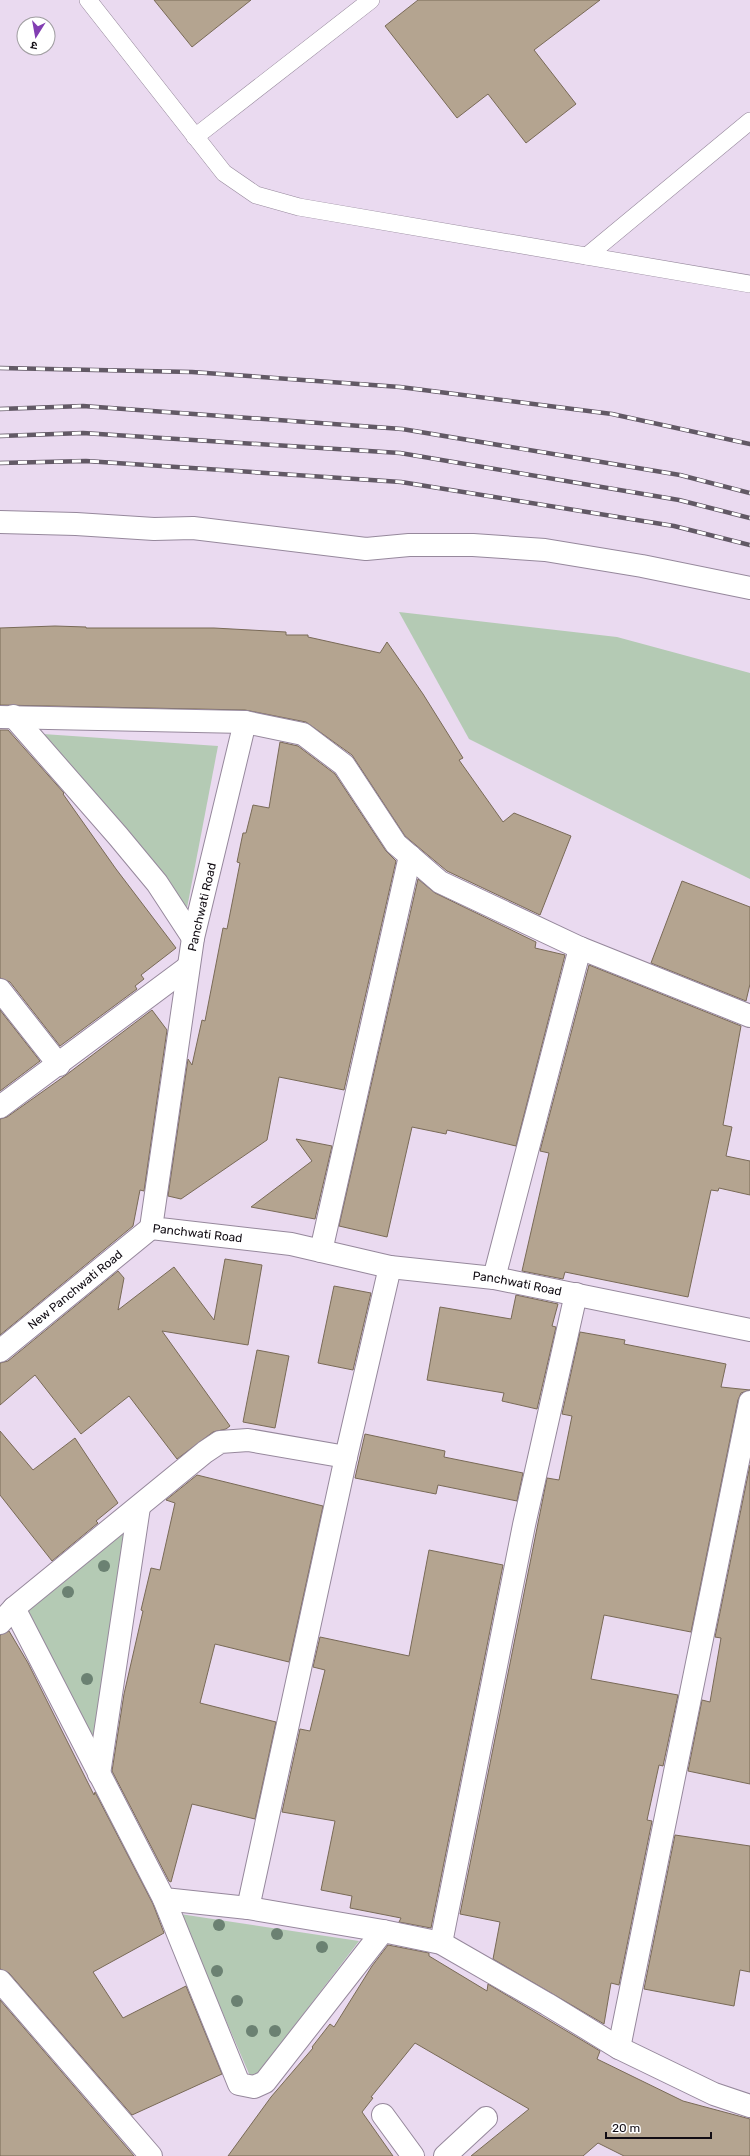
<svg xmlns="http://www.w3.org/2000/svg" width="750" height="2156" viewBox="0 0 750 2156" font-family="Rubik,'Noto Sans Devanagari',sans-serif">
	<style>
		.green { fill: #b4cab4 }
		.building { fill: #b4a490; stroke: #796a57 }
		.lines { fill: none; stroke-linecap: round; stroke-linejoin: round }
		.service-casing { stroke: #96889c; stroke-width: 18 }
		.minor-casing { stroke: #96889c; stroke-width: 24 }
		.service { stroke: #fff; stroke-width: 17 }
		.minor { stroke: #fff; stroke-width: 22 }
		.rail-casing { stroke: #625965; stroke-width: 4.5 }
		.rail { stroke: #fff; stroke-width: 3; stroke-dasharray: 9; stroke-linecap: butt }
		.tree { fill: #6b8172 }
		.labels { text-anchor: middle; dominant-baseline: central; stroke-width: 3.5; stroke-linejoin: round; paint-order: stroke }
		.street-label { font-size: 12px; fill: #120d14; stroke: #fff }
	</style>
	<rect width="100%" height="100%" fill="#eadaf0"/>
	<!-- green -->
	<g class="green">
		<path d="M399 612 617 637 750 673V879L469 739Z"/>
		<path d="M43 734 218 746 187 908Z"/>
		<path d="M139 1507 99 1774 14 1608Z"/>
		<path d="M180 1914 359 1941 256 2076H250Z"/>
	</g>
	<!-- building -->
	<g class="building">
		<path d="M154 0H251L192 47Z"/>
		<path d="M418 0H600L534 50 576 104 526 143 488 94 457 118 385 26Z"/>
		<path d="M55 626 86 627V628H214L286 632V635H308V637L380 653 387 642 423 694 463 758 459 760 503 822 514 813 571 836 540 915 447 871 405 836 352 755 306 722 245 710 0 705V628Z"/>
		<path d="M0 730H8L64 793 63 794 116 869 176 948 141 975 144 979 135 986 137 989 60 1046 10 982 0 978Z"/>
		<path d="M280 742 298 746 335 774 386 851 396 861 344 1090 279 1077 267 1140 181 1199 168 1196 188 1059 192 1065 202 1020 205 1021 223 928 227 929 240 863 237 862 243 833H246L253 805 269 808Z"/>
		<path d="M418 879 435 893 536 942 535 948 565 955 516 1146 447 1130 446 1134 412 1127 387 1237 339 1226Z"/>
		<path d="M682 881 750 907V984L746 1001 651 963Z"/>
		<path d="M589 965 741 1026 723 1125 732 1127 726 1156 750 1161V1195L719 1188 718 1191 711 1190 688 1297 565 1272 563 1279 522 1271 549 1153 540 1151Z"/>
		<path d="M0 1010 40 1061 0 1091Z"/>
		<path d="M152 1010 167 1030 144 1191 140 1190 133 1226 0 1335V1119L7 1117 66 1075Z"/>
		<path d="M296 1139 332 1146 315 1219 251 1207 312 1161Z"/>
		<path d="M225 1259 262 1265 248 1345 162 1331 230 1426 226 1429 213 1432 177 1459 129 1396 81 1434 35 1375 0 1405V1363L8 1361 118 1271 124 1278 118 1310 174 1267 214 1320Z"/>
		<path d="M334 1286 371 1293 353 1370 318 1363Z"/>
		<path d="M516 1295 558 1304 552 1326 556 1327 537 1409 502 1401 504 1393 427 1380 440 1307 511 1319Z"/>
		<path d="M580 1332 625 1340 624 1344 726 1364 721 1387 750 1390 741 1393 738 1400 691 1632 604 1615 591 1679 678 1695 663 1766 659 1765 647 1820 652 1821 619 1985 611 1983 604 2024 493 1959 500 1922 460 1914 547 1478 559 1480 572 1416 562 1414Z"/>
		<path d="M257 1350 289 1356 275 1428 243 1422Z"/>
		<path d="M0 1431 33 1470 75 1438 118 1503 96 1521 98 1523 52 1561 0 1495Z"/>
		<path d="M365 1434 445 1451 444 1457 523 1473 517 1501 438 1485 436 1494 355 1478Z"/>
		<path d="M750 1465V1784L688 1771 702 1700 710 1702 721 1638 715 1637Z"/>
		<path d="M197 1475 323 1506 289 1662 215 1644 200 1703 276 1722 255 1819 192 1804 171 1882 169 1881 112 1771 124 1694 143 1611 141 1610 151 1568 160 1570 175 1503 166 1500Z"/>
		<path d="M429 1550 503 1565 431 1928 399 1922 401 1918 350 1908 352 1896 321 1890 335 1821 282 1812 300 1729 310 1731 325 1670 313 1667 320 1637 409 1656Z"/>
		<path d="M9 1631 28 1663 94 1795 95 1792 153 1904 164 1933 93 1972 123 2018 186 1986 222 2074 132 2115 9 1973 0 1969V1635Z"/>
		<path d="M675 1835 750 1846V1972L740 1970 734 2006 644 1989Z"/>
		<path d="M388 1945 429 1953V1956L487 1991 488 1984 600 2051 597 2059 683 2101 750 2119V2156H624L598 2143 583 2156H471L529 2109 415 2043 371 2097 373 2098 362 2112 393 2156H228L271 2097 313 2048 312 2047 330 2024 334 2027 372 1966Z"/>
		<path d="M0 2000 134 2156H0Z"/>
	</g>
	<g class="lines">
		<!-- service casing -->
		<g class="service-casing">
			<g id="service">
				<path d="M88 0 224 173 256 195 299 207 750 284"/>
				<path d="M195 137 371 0"/>
				<path d="M587 256 750 121"/>
			</g>
		</g>
		<!-- minor casing -->
		<g class="minor-casing">
			<g id="minor">
				<path d="M0 522 76 524 154 529 193 528 366 549 409 545H473L545 550 642 566 750 588"/>
				<path d="M13 716 118 836 157 883 193 938"/>
				<path d="M0 717 245 722 303 734 344 765 396 844 440 882 580 948 750 1016"/>
				<path id="s1" d="M245 722 193 938 151 1228 291 1244 390 1267 494 1278 750 1330"/>
				<path d="M0 990 59 1065"/>
				<path d="M0 1107 188 967"/>
				<path d="M321 1251 410 856"/>
				<path d="M494 1278 580 948"/>
				<path id="s2" d="M0 1351 151 1228"/>
				<path d="M14 1608 164 1899 248 1908 346 1457 390 1267"/>
				<path d="M0 1623 14 1608 205 1452 220 1442 248 1440 346 1457"/>
				<path d="M99 1774 139 1507"/>
				<path d="M164 1899 239 2084 254 2087 265 2082 383 1931"/>
				<path d="M248 1908 383 1931 441 1943 547 2004 619 2048 714 2094 750 2106"/>
				<path d="M441 1943 524 1525 576 1294"/>
				<path d="M0 1981 151 2156"/>
				<path d="M619 2048 750 1402"/>
				<path d="M383 2115 413 2156"/>
				<path d="M445 2156 486 2118"/>
			</g>
		</g>
		<!-- service -->
		<use href="#service" class="service"/>
		<!-- minor -->
		<use href="#minor" class="minor"/>
		<!-- rail casing -->
		<g class="rail-casing">
			<g id="rail">
				<path d="M0 368 192 372 400 387 612 414 750 444"/>
				<path d="M0 409 83 406 402 429 680 475 750 493"/>
				<path d="M0 436 83 433 400 453 679 500 750 518"/>
				<path d="M0 463 86 461 401 482 674 526 750 545"/>
			</g>
		</g>
		<!-- rail -->
		<use href="#rail" class="rail"/>
	</g>
	<!-- trees -->
	<g class="tree">
		<circle cx="104" cy="1566" r="6"/>
		<circle cx="68" cy="1592" r="6"/>
		<circle cx="87" cy="1679" r="6"/>
		<circle cx="219" cy="1925" r="6"/>
		<circle cx="277" cy="1934" r="6"/>
		<circle cx="322" cy="1947" r="6"/>
		<circle cx="217" cy="1971" r="6"/>
		<circle cx="237" cy="2001" r="6"/>
		<circle cx="252" cy="2031" r="6"/>
		<circle cx="275" cy="2031" r="6"/>
	</g>
	<g class="labels">
		<!-- street labels -->
		<g class="street-label">
			<text transform="translate(202 907) rotate(-77)">Panchwati Road</text>
			<text stroke="none"><textPath href="#s1" startOffset="562">Panchwati Road</textPath></text>
			<text stroke="none"><textPath href="#s1" startOffset="886">Panchwati Road</textPath></text>
			<text stroke="none"><textPath href="#s2" startOffset="97">New Panchwati Road</textPath></text>
		</g>
	</g>
	<!-- north arrow -->
	<g transform="translate(36 36) rotate(191)"><circle r="19" fill="#ffffff" stroke="#a09ea1"/>
	<path d="M0-3L7 15L0 10L-7 15Z" fill="#823eb2"/>
	<text y="-6" font-size="11" font-weight="bold" text-anchor="middle" fill="#120d14">उ</text>
	</g>
	<!-- scale -->
	<path d="M606 2132v6h105v-6" fill="none" stroke="#120d14" stroke-width="2"/>
	<text x="612" y="2132" font-size="12" fill="#120d14" stroke="#ffffff" stroke-width="3" paint-order="stroke">20 m</text>
</svg>
